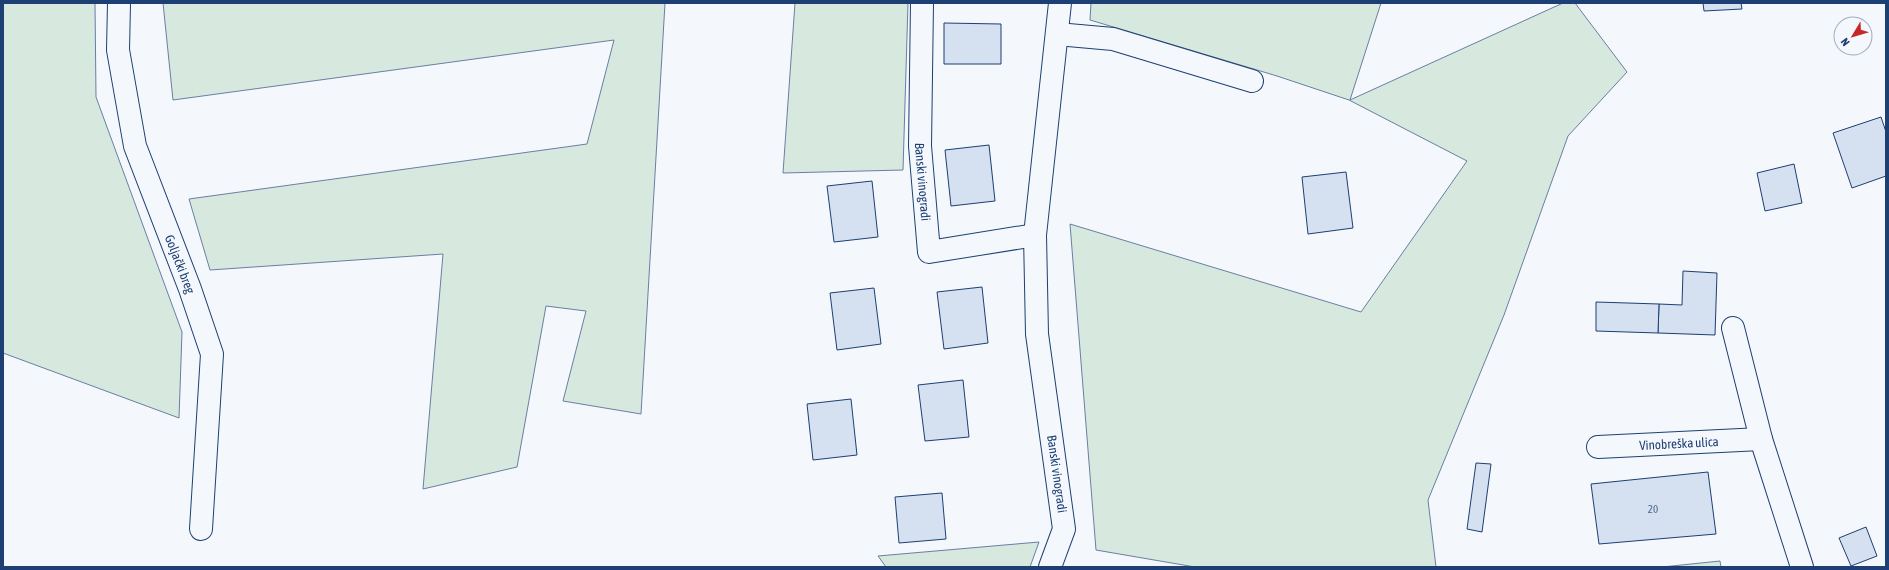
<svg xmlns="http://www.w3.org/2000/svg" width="1889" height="570" viewBox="0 0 1889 570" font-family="'Asap Condensed',sans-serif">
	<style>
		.green { fill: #d7e8df; stroke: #687fa3 }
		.building { fill: #d5e0f0; stroke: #1d3f73 }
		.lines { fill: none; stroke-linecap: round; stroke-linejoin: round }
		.street-casing { stroke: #1d3f73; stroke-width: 24 }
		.street { stroke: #f4f7fb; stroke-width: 22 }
		.labels { text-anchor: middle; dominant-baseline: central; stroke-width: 3; stroke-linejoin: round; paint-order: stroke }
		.number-label { font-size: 11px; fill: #4b6792 }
		.street-label { font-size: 13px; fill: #1d3f73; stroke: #f4f7fb }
	</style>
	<rect width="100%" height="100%" fill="#f4f7fb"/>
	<!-- green -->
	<g class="green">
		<path d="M3 3H95L96 97 182 332 179 418 3 353Z"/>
		<path d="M163 3H665L641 414 563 401 586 311 546 306 517 467 423 489 443 254 210 270 189 199 587 144 614 40 173 100Z"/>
		<path d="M795 3H908L903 170 783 173Z"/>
		<path d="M1091 3H1381L1350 100 1563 3H1575L1627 72 1568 136 1504 315 1428 500 1436 567H1195L1096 550 1070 224 1361 312 1467 161 1349 100 1277 76 1090 20Z"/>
		<path d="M1039 542 1030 567H886L878 556Z"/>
		<path d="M1720 561 1721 567H1662Z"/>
	</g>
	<!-- building -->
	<g class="building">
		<path d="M1703 3H1741L1742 9 1704 11Z"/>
		<path d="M944 23 1001 24V64H944Z"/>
		<path d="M1881 117 1886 132V176L1852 188 1833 133Z"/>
		<path d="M989 145 995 201 951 206 945 150Z"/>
		<path d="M1794 164 1802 203 1765 211 1757 173Z"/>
		<path d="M1346 172 1353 228 1308 234 1302 177Z"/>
		<path d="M872 181 878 237 834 242 827 186Z"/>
		<path d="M1683 271 1717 273 1715 335 1658 333 1659 304 1682 305Z"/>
		<path d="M982 287 988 343 944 349 937 292Z"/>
		<path d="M874 288 881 344 837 350 830 293Z"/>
		<path d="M1596 302 1659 304 1658 333 1596 331Z"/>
		<path d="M963 380 969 437 925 441 918 385Z"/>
		<path d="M851 399 857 455 813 460 807 404Z"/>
		<path d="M1476 463 1491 464 1482 532 1467 529Z"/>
		<path d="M1708 472 1716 534 1599 544 1591 484Z"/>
		<path d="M942 493 946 539 899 543 895 497Z"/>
		<path d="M1866 527 1877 556 1851 566 1839 538Z"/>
	</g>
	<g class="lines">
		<!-- street casing -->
		<g class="street-casing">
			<g id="street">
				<path id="s1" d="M119 3 118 50 135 146 190 289 212 354 201 529"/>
				<path id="s2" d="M922 3 920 146 929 252 1035 235"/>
				<path d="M1057 34 1113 39 1252 81"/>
				<path d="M1733 328 1761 439 1802 567"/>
				<path id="s3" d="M1598 447 1761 439"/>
				<path d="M1050 567 1064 529 1037 334 1035 235 1060 3"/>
			</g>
		</g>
		<!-- street -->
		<use href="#street" class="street"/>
	</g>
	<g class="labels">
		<!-- number labels -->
		<g class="number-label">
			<text x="1653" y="509">20</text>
		</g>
		<!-- street labels -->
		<g class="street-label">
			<text stroke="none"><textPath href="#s2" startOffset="179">Banski vinogradi</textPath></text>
			<text stroke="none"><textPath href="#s1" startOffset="271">Goljački breg</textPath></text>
			<text stroke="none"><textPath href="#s3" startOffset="81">Vinobreška ulica</textPath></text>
			<text transform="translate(1057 474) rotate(82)">Banski vinogradi</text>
		</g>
	</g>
	<!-- border -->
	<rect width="1889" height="570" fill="none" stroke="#1d3f73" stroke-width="8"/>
	<!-- north arrow -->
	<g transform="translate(1853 36) rotate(232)"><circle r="19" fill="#f4f7fb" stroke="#9eadc5"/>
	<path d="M0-3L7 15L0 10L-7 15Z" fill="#c62828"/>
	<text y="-6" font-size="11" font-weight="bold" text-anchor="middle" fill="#1d3f73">N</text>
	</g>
</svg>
